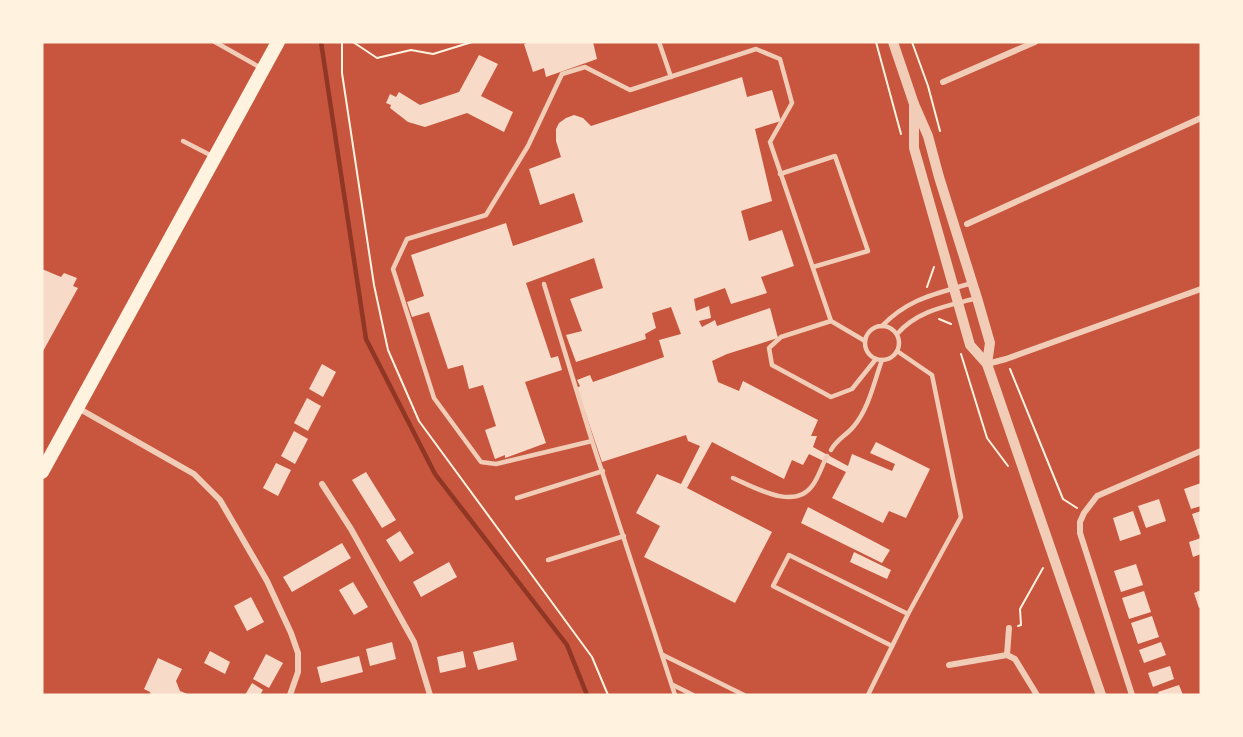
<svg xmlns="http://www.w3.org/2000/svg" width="1243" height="737" viewBox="0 0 1243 737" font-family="Quicksand,sans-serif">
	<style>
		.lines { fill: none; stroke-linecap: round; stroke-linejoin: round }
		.stream { stroke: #8f3625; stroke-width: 4.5 }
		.building { fill: #f7dbc8 }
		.path { stroke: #fff3e0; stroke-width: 2 }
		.service { stroke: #f1ccb7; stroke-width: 4.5 }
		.minor { stroke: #f1ccb7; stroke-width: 6 }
		.tertiary { stroke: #f1ccb7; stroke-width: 10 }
		.trunk { stroke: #fff3e0; stroke-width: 14 }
	</style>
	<rect width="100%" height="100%" fill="#c8553d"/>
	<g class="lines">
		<!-- stream -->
		<path class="stream" d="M321 42 366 339 435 474 567 645 587 695"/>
	</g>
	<!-- building -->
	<g class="building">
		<path d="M530 42H593L597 59 546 77 544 68 533 72 524 44Z"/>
		<path d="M479 55 498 64 481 96 513 112 504 132 467 113 425 127 408 122 390 108 391 105 386 103 390 94 396 97 399 92 420 105 459 92Z"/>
		<path d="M742 77 747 97 772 90 781 121 755 129 772 201 741 211 749 241 782 230 794 266 761 277 767 293 731 304 725 288 694 299 696 311 709 306 711 318 699 321 702 327 715 320 717 326 770 308 778 338 727 354 712 361 718 382 739 391 743 381 818 420 811 436H817L813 447 848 466 852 454 892 471 895 464 870 453 876 442 930 469 906 518 889 511 883 523 832 498 846 472 809 454 803 465 792 460 784 479 712 442 687 488 772 532 735 603 644 557 660 526 636 513 657 474 681 484 700 446 688 441 686 435 602 462 577 388 580 386 577 380 590 375 593 382 664 357 659 340 681 334 671 307 652 313 656 328 645 334 646 339 576 362 566 335 582 331 570 299 603 288 594 258 526 283 551 358 558 356 562 370 525 382 546 443 505 458V455L495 459 485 430 496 426 483 385 469 389 463 365 448 369 429 312 412 317 407 302 424 296 411 255 506 223 513 246 583 222 574 193 540 205 529 169 561 157 556 141V129L559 123 566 118 574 115 583 118 591 126Z"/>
		<path d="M42 269 61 277 64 273 77 278 73 286 78 288 42 353Z"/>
		<path d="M322 364 336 372 323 397 309 389Z"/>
		<path d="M307 398 321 406 308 431 294 423Z"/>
		<path d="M294 431 308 439 295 464 281 456Z"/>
		<path d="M276 463 291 470 278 496 263 488Z"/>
		<path d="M366 472 396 520 382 528 352 480Z"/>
		<path d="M1201 483V506L1191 509 1184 489Z"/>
		<path d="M1159 499 1166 521 1146 528 1138 506Z"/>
		<path d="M808 507 890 550 882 563 801 523Z"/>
		<path d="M1133 511 1141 534 1120 541 1113 518Z"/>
		<path d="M1201 511V534L1199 535 1192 514Z"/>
		<path d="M400 531 414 553 400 562 386 540Z"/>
		<path d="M1201 538V554L1193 557 1189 542Z"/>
		<path d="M342 543 351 558 292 592 283 577Z"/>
		<path d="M854 552 891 570 887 579 850 562Z"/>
		<path d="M449 562 457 577 421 597 413 582Z"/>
		<path d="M1136 564 1143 585 1121 592 1114 571Z"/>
		<path d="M353 582 368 607 354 615 339 590Z"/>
		<path d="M1201 590V607L1199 608 1194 593Z"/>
		<path d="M1144 591 1151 612 1129 619 1122 598Z"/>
		<path d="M251 597 264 622 247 631 234 606Z"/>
		<path d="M1152 616 1159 637 1138 644 1131 623Z"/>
		<path d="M392 642 396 659 370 666 366 649Z"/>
		<path d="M513 642 517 660 478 670 473 652Z"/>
		<path d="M1161 642 1166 655 1144 663 1139 650Z"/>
		<path d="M210 651 230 662 225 674 204 663Z"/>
		<path d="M463 651 466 667 440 673 437 657Z"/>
		<path d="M266 654 283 663 269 688 253 679Z"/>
		<path d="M359 656 363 672 321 683 317 667Z"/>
		<path d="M158 658 182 669 176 681 180 691 190 695H151L150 692 144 689Z"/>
		<path d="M1170 666 1174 679 1153 687 1148 673Z"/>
		<path d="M252 683 263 690 260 695H245Z"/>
		<path d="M1179 685 1183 695H1159L1158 692Z"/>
	</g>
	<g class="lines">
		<!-- path -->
		<g class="path">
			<path d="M342 42V73L374 285 388 350 419 421 592 657 608 695"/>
			<path d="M353 42 377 58 411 50 433 54 472 42"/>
			<path d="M876 42 901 134"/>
			<path d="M912 42 928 86 940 131"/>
			<path d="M927 287 934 267"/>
			<path d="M939 319 951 324"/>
			<path d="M961 354 987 438 1008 466"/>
			<path d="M1010 369 1063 499 1077 508"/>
			<path d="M1018 626 1021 625 1020 609 1043 568"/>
		</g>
		<!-- service -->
		<g class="service">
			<path d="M215 42 261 68"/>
			<path d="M659 42 671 77"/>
			<path d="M183 141 212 156"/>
			<path d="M780 174 835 156 868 251 813 267"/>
			<path d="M544 284 592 441"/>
			<path d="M831 321 781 337 769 348 772 365 831 397 852 389 876 359"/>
			<path d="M882 326C909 298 936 294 972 283"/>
			<circle cx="882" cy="343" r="17"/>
			<path d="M897 334C918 310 947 306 977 298"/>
			<path d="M831 450C837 439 847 435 854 426 869 408 874 382 882 360"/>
			<path d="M733 478C754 487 794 511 812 486 819 477 822 465 827 456"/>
			<path d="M517 498 603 471"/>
			<path d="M548 560 624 536"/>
			<path d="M892 646 773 586 789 555 908 614"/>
			<path d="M663 655 744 695"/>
			<path d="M673 685 693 695"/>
			<path d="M675 695 592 441 496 464 481 462 434 398 393 269 407 239 486 215 528 146 562 74 585 67 630 90 756 49 780 59 792 103 770 142 831 321 865 341"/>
			<path d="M868 695 908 614 961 517 932 375 897 351"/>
		</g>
		<!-- minor -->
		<g class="minor">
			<path d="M943 82 1035 42"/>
			<path d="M967 224 1201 118"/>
			<path d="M987 364 1006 359 1201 289"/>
			<path d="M78 408 194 474 220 500 267 581 291 633 298 653V672L290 695"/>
			<path d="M322 484 351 529 414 642 430 695"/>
			<path d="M1007 655 1009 628"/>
			<path d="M949 665 1007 655 1015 659 1037 695"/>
			<path d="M1132 695 1080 533V522L1084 513 1097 496 1201 451"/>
		</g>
		<!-- tertiary -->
		<g class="tertiary">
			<path d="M893 42 914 104 928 136 939 177 977 298 990 343 987 364"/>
			<path d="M914 104V148L970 345 987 364 1101 695"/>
		</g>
		<!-- trunk -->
		<path class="trunk" d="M42 472 278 42"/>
	</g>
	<!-- border -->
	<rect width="1243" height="737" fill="none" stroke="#fff3e0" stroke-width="87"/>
</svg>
